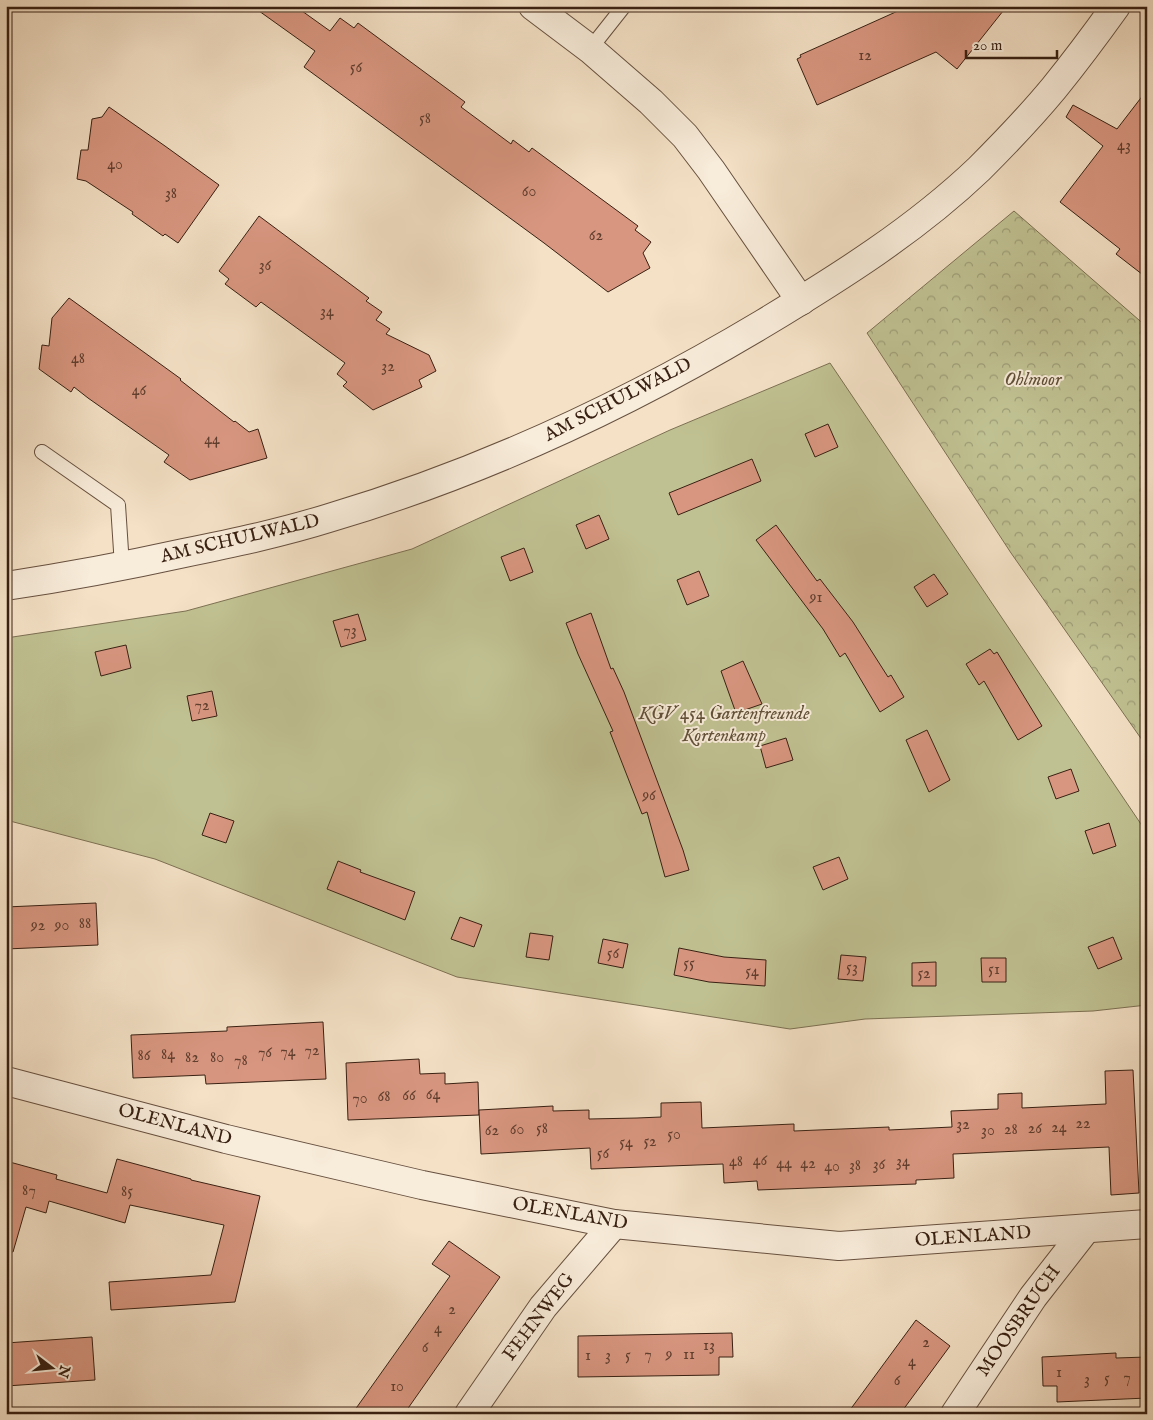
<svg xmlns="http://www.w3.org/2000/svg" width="1153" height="1420" viewBox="0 0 1153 1420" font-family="'IM FELL English',serif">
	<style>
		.forest { fill: url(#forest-crowns); stroke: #7c7052 }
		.garden { fill: #c0c192; stroke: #7c7052 }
		.building { fill: #d89680; stroke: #382012 }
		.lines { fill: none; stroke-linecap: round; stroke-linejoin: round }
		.service-casing { stroke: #67503f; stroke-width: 16 }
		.minor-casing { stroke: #67503f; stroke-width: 30 }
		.tertiary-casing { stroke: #67503f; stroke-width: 30 }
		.service { stroke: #f8ecda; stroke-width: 14 }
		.minor { stroke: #f8ecda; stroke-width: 28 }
		.tertiary { stroke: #f8ecda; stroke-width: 28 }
		.labels { text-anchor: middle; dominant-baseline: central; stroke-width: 4; stroke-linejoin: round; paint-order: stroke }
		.number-label { font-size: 16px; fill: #603e2e }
		.park-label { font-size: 19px; font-style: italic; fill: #615038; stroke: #f8ecda }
		.street-label { font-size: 19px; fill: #382012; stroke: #f8ecda }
	</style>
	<defs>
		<pattern id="forest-crowns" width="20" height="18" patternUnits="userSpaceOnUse" patternTransform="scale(1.25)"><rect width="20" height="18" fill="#c0c192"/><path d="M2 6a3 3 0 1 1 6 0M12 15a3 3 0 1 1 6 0" fill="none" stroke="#9d9c76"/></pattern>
	</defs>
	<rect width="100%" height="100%" fill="#f4e1c6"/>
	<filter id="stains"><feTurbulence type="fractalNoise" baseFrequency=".004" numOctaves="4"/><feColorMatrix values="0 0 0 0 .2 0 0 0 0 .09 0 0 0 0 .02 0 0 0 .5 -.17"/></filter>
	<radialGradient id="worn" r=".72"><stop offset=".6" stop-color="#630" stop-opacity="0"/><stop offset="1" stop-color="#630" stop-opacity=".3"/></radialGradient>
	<!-- forest -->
	<path class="forest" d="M1014 211 1147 327V747L1011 553 867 333Z"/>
	<!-- garden -->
	<path class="garden" d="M830 363 1147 833V1005L1093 1011 865 1019 790 1029 457 977 155 859 6 820V638L186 611 412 549 670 430Z"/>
	<!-- building -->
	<g class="building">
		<path d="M252 6H295L330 31 340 18 354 28 358 23 465 102 461 107 511 144 513 140 529 152 532 148 638 226 635 230 651 242 643 253 650 268 608 292 544 243 304 67 315 51Z"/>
		<path d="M909 6H1007L957 69 936 52 817 105 797 59 801 57 800 55Z"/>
		<path d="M1147 90V278L1116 254 1120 249 1060 202 1103 146 1066 117 1073 105 1117 129Z"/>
		<path d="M109 107 165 146 219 185 178 243 165 234 163 236 132 214 133 212 86 181 77 179 81 150H88L92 119 102 117Z"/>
		<path d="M259 216 369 298 366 301 382 312 376 320 390 329 386 334 429 355 436 371 419 380 422 387 373 410 343 386 347 382 337 374 345 363 261 302 256 307 225 284 229 279 219 271Z"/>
		<path d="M69 298 181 379 180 380 234 422 235 421 249 432 258 429 267 458 190 480 164 462 169 455 88 398 74 387 71 392 39 369 42 345 49 346 52 318Z"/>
		<path d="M828 424 838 447 815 457 805 434Z"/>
		<path d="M752 459 761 481 678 515 669 493Z"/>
		<path d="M599 515 609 539 586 549 576 525Z"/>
		<path d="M776 525 817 581 820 579 853 622 888 677 891 675 904 697 880 712 845 653 840 657 823 629 756 540Z"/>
		<path d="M524 548 533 572 510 581 501 557Z"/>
		<path d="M699 571 709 596 687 605 677 580Z"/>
		<path d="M934 574 948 594 927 607 914 587Z"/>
		<path d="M591 613 611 669 613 668 624 692 683 850 689 870 665 877 647 812 642 814 610 732 613 731 578 654 566 623Z"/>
		<path d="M358 614 366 640 341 647 333 621Z"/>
		<path d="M126 645 131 668 101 676 95 652Z"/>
		<path d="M990 649 994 654 997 652 1042 726 1018 740 984 681 979 685 966 664Z"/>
		<path d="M743 661 762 704 736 713 721 671Z"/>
		<path d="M212 691 217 716 192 721 187 696Z"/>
		<path d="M927 730 950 780 929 792 906 740Z"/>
		<path d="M786 738 793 760 766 768 760 746Z"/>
		<path d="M1071 769 1079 791 1056 799 1048 777Z"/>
		<path d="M210 813 234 821 226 843 202 835Z"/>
		<path d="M1109 823 1116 846 1093 854 1085 831Z"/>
		<path d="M839 857 848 879 823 890 813 867Z"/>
		<path d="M338 861 361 870 360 872 415 892 405 920 327 889Z"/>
		<path d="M96 903 98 945 6 949V907Z"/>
		<path d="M460 917 482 925 474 947 451 939Z"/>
		<path d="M530 933 553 936 549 960 526 957Z"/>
		<path d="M1113 937 1122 959 1098 969 1088 947Z"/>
		<path d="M603 939 628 944 623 968 598 963Z"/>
		<path d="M679 948 724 957 766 960 765 986 709 982 674 975Z"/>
		<path d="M841 955 866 957 863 981 838 979Z"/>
		<path d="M981 958H1006V982H982Z"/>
		<path d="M936 962V986H912V963Z"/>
		<path d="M323 1022 326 1079 206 1084 205 1075 133 1078 131 1035 227 1031V1027Z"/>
		<path d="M419 1059 420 1074 445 1073V1084L478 1082 479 1115 348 1120 346 1063Z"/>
		<path d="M1133 1070 1139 1193 1111 1195 1109 1147 953 1154 954 1178 916 1180V1184L758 1190 757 1181 724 1183 723 1164 591 1169 590 1148 481 1154 479 1110 553 1106V1111L589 1110V1119L637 1118 661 1117V1103L701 1102 702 1128 794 1124V1131L889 1127V1130L952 1127 951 1111 998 1109V1094L1022 1093V1108L1106 1104 1105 1071Z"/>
		<path d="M117 1159 191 1179V1180L260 1196 235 1302 111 1310 109 1282 211 1275 224 1225 130 1205 125 1223 49 1201 46 1213 26 1207 13 1252 6 1251V1161L57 1175 56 1179 107 1193Z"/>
		<path d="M449 1241 500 1277 404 1414H352L450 1276 432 1264Z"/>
		<path d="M916 1320 950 1346 900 1414H847Z"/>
		<path d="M732 1333 733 1357H719V1375L578 1377V1336Z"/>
		<path d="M92 1337 95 1380 6 1386V1343Z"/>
		<path d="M1116 1353V1358L1147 1357V1398L1057 1402V1386H1043L1042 1357Z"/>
	</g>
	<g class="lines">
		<!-- service casing -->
		<g class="service-casing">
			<g id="service">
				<path d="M590 49 624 6"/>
				<path d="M42 452 118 505 122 566"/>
			</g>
		</g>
		<!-- minor casing -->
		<g class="minor-casing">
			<g id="minor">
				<path d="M533 6 590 49 651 102 685 136 711 170 801 301"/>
				<path d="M6 1081 226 1139 422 1185 614 1224 839 1246 1147 1224"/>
				<path d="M469 1414 543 1307 614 1224"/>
				<path d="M955 1414 1033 1297 1086 1229"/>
			</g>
		</g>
		<!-- tertiary casing -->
		<g class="tertiary-casing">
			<path id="tertiary" d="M6 586C66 577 125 566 184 553 233 543 281 533 329 518 481 473 627 405 764 323 840 277 915 230 979 169 1005 143 1030 117 1054 88 1075 62 1096 34 1116 6"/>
		</g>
		<!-- service -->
		<use href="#service" class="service"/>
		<!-- minor -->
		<use href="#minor" class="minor"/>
		<!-- tertiary -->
		<use href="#tertiary" class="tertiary"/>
	</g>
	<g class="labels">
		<!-- number labels -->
		<g class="number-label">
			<text x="865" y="56">12</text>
			<text x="356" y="68">56</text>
			<text x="425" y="119">58</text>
			<text x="1124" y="146">43</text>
			<text x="115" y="165">40</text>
			<text x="529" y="192">60</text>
			<text x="171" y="194">38</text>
			<text x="596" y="236">62</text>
			<text x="265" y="266">36</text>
			<text x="327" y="312">34</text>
			<text x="78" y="359">48</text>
			<text x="388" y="367">32</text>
			<text x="139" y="391">46</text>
			<text x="212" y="440">44</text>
			<text x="816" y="598">91</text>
			<text x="350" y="631">73</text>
			<text x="202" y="706">72</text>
			<text x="649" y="796">96</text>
			<text x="85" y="924">88</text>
			<text x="38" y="926">92</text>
			<text x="62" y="926">90</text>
			<text x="613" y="954">56</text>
			<text x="689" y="964">55</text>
			<text x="852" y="968">53</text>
			<text x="994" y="970">51</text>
			<text x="752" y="972">54</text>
			<text x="924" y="974">52</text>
			<text x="312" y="1051">72</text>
			<text x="288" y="1052">74</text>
			<text x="265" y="1053">76</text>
			<text x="168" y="1055">84</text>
			<text x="144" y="1056">86</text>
			<text x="192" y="1058">82</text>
			<text x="217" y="1058">80</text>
			<text x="241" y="1061">78</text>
			<text x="433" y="1095">64</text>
			<text x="409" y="1096">66</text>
			<text x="384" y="1097">68</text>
			<text x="360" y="1099">70</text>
			<text x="1083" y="1124">22</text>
			<text x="963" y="1125">32</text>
			<text x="1059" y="1128">24</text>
			<text x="542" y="1129">58</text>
			<text x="1035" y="1129">26</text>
			<text x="517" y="1130">60</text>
			<text x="1011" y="1130">28</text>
			<text x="492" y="1131">62</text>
			<text x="988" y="1131">30</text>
			<text x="674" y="1135">50</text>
			<text x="650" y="1142">52</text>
			<text x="626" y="1143">54</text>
			<text x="603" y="1154">56</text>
			<text x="760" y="1161">46</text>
			<text x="736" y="1162">48</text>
			<text x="903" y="1162">34</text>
			<text x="784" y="1164">44</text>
			<text x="808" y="1164">42</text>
			<text x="879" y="1165">36</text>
			<text x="855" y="1166">38</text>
			<text x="832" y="1167">40</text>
			<text x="29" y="1191">87</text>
			<text x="127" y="1192">85</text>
			<text x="452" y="1310">2</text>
			<text x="438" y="1329">4</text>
			<text x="926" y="1343">2</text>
			<text x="709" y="1346">13</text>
			<text x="425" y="1348">6</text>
			<text x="648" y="1355">7</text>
			<text x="669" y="1355">9</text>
			<text x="689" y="1355">11</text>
			<text x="588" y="1356">1</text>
			<text x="608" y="1356">3</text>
			<text x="628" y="1356">5</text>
			<text x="912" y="1362">4</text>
			<text x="1059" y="1373">1</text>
			<text x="1127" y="1378">7</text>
			<text x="1107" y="1379">5</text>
			<text x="1087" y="1380">3</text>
			<text x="897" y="1381">6</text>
			<text x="397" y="1387">10</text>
		</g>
		<!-- park labels -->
		<g class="park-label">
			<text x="1033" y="380">Ohlmoor</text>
			<text x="724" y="714">KGV 454 Gartenfreunde<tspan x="724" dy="22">Kortenkamp</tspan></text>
		</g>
		<!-- street labels -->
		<g class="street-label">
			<text transform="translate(618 400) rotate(-27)">AM SCHULWALD</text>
			<text transform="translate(240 539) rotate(-13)">AM SCHULWALD</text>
			<text transform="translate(175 1125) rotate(15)">OLENLAND</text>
			<text transform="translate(570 1214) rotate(10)">OLENLAND</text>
			<text transform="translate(973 1237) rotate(-4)">OLENLAND</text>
			<text transform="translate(539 1317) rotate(-53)">FEHNWEG</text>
			<text transform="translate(1019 1321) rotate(-55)">MOOSBRUCH</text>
		</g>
	</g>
	<!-- margin -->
	<rect width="1153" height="1420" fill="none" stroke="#f4e1c6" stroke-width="25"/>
	<rect x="8" y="8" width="1138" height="1405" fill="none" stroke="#382012" stroke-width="2.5"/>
	<rect x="12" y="12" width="1128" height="1395" fill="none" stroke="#382012"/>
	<!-- north arrow -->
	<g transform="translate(52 1368) rotate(106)" stroke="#f8ecda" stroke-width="4" paint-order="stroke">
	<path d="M0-4L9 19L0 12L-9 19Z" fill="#382012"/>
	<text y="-8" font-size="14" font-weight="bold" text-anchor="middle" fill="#382012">N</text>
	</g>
	<!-- scale -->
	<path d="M966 50v8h91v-8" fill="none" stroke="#382012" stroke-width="2.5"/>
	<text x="973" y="50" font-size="15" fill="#382012" stroke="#f8ecda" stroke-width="4" paint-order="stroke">20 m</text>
	<rect width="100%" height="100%" filter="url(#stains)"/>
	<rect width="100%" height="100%" fill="url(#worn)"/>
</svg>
